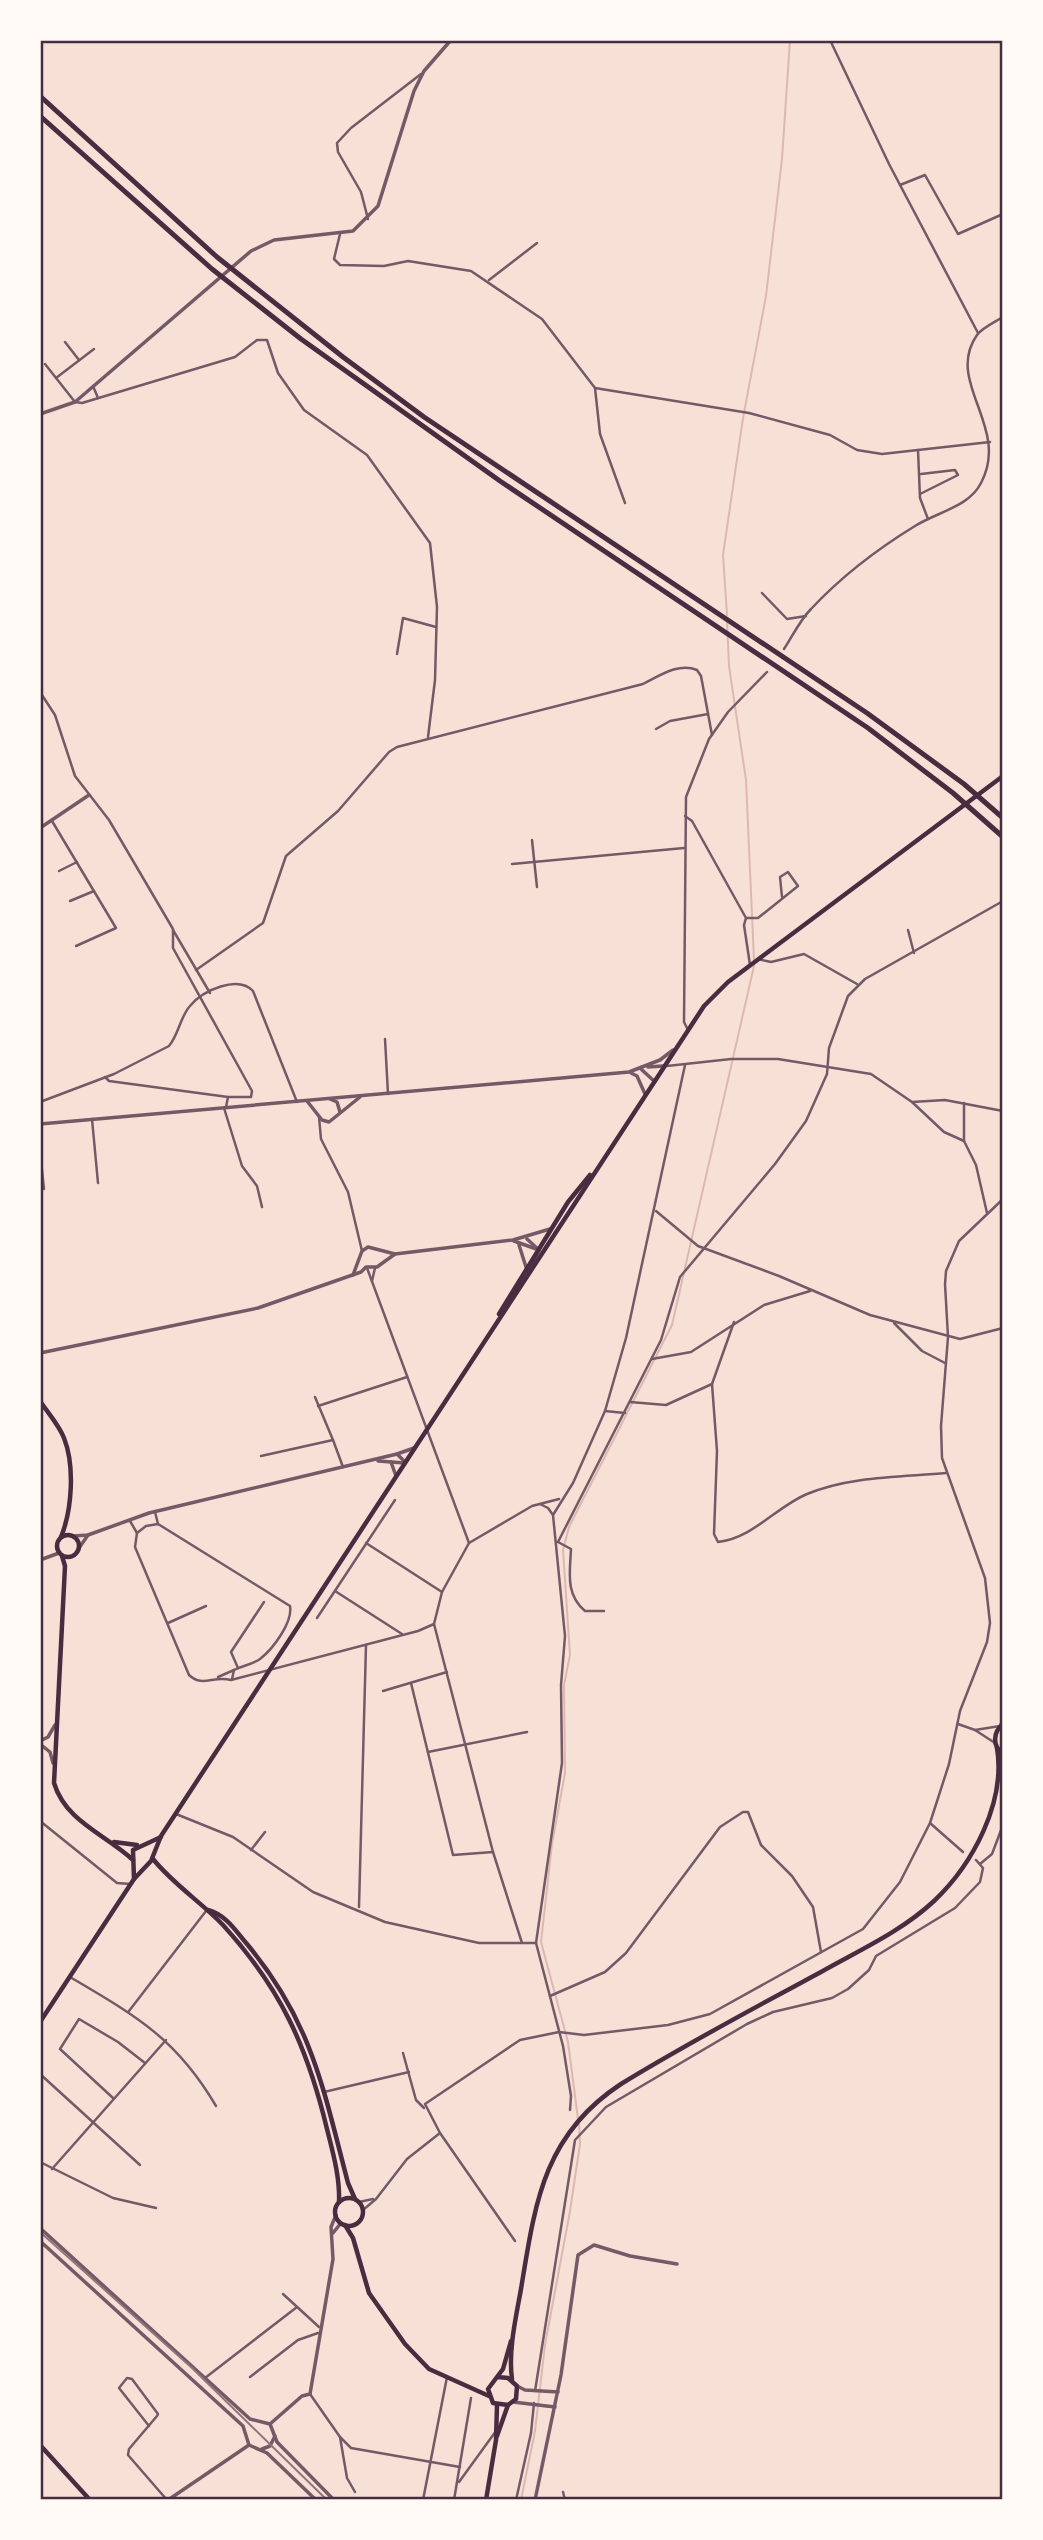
<svg xmlns="http://www.w3.org/2000/svg" width="1043" height="2540" viewBox="0 0 1043 2540" font-family="Lora,serif">
	<style>
		.lines { fill: none; stroke-linecap: round; stroke-linejoin: round }
		.stream { stroke: #dcb8b0; stroke-width: 2 }
		.pedestrian { stroke: #755966; stroke-width: 2.5 }
		.minor { stroke: #755966; stroke-width: 2.5 }
		.tertiary { stroke: #755966; stroke-width: 3.5 }
		.secondary { stroke: #4a2c40; stroke-width: 4.5 }
		.primary { stroke: #4a2c40; stroke-width: 4.5 }
		.motorway { stroke: #4a2c40; stroke-width: 5 }
		.tram { stroke: #8f747c; stroke-width: 2 }
		.neatline { fill: none; stroke: #4a2c40; stroke-width: 2.5 }
	</style>
	<rect width="100%" height="100%" fill="#f7e1d7"/>
	<g class="lines">
		<!-- stream -->
		<g class="stream">
			<path d="M727 615 723 555 743 418 766 296 782 159 790 40"/>
			<path d="M727 621 729 666 746 780 754 960"/>
			<path d="M578 2119 568 2042 541 1942 552 1844 565 1773 564 1685 570 1655 563 1550 569 1527 672 1325 754 966"/>
			<path d="M521 2500 535 2431 545 2345 570 2211 580 2144 579 2124"/>
		</g>
		<!-- pedestrian -->
		<g class="pedestrian">
			<path d="M238 1668 231 1652 264 1602"/>
			<path d="M563 2492 565 2500"/>
		</g>
		<!-- minor -->
		<g class="minor">
			<path d="M830 40 889 164 978 333"/>
			<path d="M900 185 925 175 958 234 1003 214"/>
			<path d="M368 219 361 192 338 152 337 143 351 128 421 74"/>
			<path d="M340 234 334 259 340 265 384 266 408 261 471 271 542 319 595 388 600 434 625 503"/>
			<path d="M489 280 537 243"/>
			<path d="M65 342 79 360"/>
			<path d="M45 364 75 402 82 403 235 357 257 340H267L278 373 304 410 367 455 430 543 437 607 435 680 428 737"/>
			<path d="M56 378 94 349"/>
			<path d="M93 386 98 398"/>
			<path d="M595 388 749 413 830 435 857 450 882 454 990 442"/>
			<path d="M918 450 920 498 928 519"/>
			<path d="M920 494 958 475 955 470 921 474"/>
			<path d="M762 593 787 619 806 616"/>
			<path d="M784 649C792 637 800 620 811 609 840 578 879 548 915 526 937 512 969 507 981 483 1011 427 944 382 977 335 982 328 995 322 1003 317"/>
			<path d="M397 654 403 618 436 627"/>
			<path d="M40 692 55 715 75 776 109 820 173 929V948L252 1091 251 1097H228L226 1107"/>
			<path d="M656 729 670 721 708 714"/>
			<path d="M685 816 692 821 746 918 744 925 750 965"/>
			<path d="M52 821 116 928 76 946"/>
			<path d="M532 840 537 887"/>
			<path d="M512 864 684 848"/>
			<path d="M59 871 77 862"/>
			<path d="M70 901 94 891"/>
			<path d="M747 918H758L798 886 788 872 780 877 782 897"/>
			<path d="M173 930 210 993"/>
			<path d="M908 930 914 953"/>
			<path d="M758 959 771 962 804 954 857 984"/>
			<path d="M196 970 263 923 286 856 338 811 389 752 397 747 643 684C659 676 679 662 697 670L701 676 712 735"/>
			<path d="M688 1030 684 1022 686 797 709 739 728 712 767 672"/>
			<path d="M385 1039 388 1094"/>
			<path d="M667 1066 731 1059H778L871 1074 912 1102 945 1100 1003 1111"/>
			<path d="M105 1077 109 1081 228 1097"/>
			<path d="M40 1102 114 1074 169 1046C179 1034 180 1017 190 1006 203 990 238 975 253 991L297 1102"/>
			<path d="M912 1102 944 1132 964 1141"/>
			<path d="M964 1103V1141L976 1165 987 1213"/>
			<path d="M224 1108 242 1166 257 1186 262 1207"/>
			<path d="M319 1117 321 1139 348 1192 362 1251"/>
			<path d="M92 1119 98 1183"/>
			<path d="M40 1152 44 1189"/>
			<path d="M656 1211 698 1246 779 1276 870 1315 960 1339 1003 1328"/>
			<path d="M367 1268 469 1543"/>
			<path d="M372 1281 375 1268"/>
			<path d="M734 1322 712 1384 717 1451 714 1534 718 1542C753 1538 776 1507 807 1494 850 1476 901 1477 946 1473"/>
			<path d="M894 1323 922 1351 945 1363"/>
			<path d="M652 1359 691 1352 764 1305 810 1291"/>
			<path d="M315 1397 333 1440"/>
			<path d="M630 1402 666 1405 712 1384"/>
			<path d="M318 1406 407 1377"/>
			<path d="M605 1411 625 1413"/>
			<path d="M261 1456 333 1440 343 1467"/>
			<path d="M540 1504 548 1508 553 1515"/>
			<path d="M155 1512 158 1524"/>
			<path d="M130 1521 137 1533 135 1547 189 1675C203 1688 213 1675 231 1680L418 1631 434 1624"/>
			<path d="M137 1533 146 1526 158 1524 290 1606C293 1622 273 1649 260 1659 253 1664 242 1666 234 1670L232 1679"/>
			<path d="M558 1542 661 1340 680 1277 775 1164 806 1121 827 1074 829 1048 848 996 865 979 1003 901"/>
			<path d="M558 1542 571 1549C570 1572 565 1594 585 1611H604"/>
			<path d="M366 1543 442 1592"/>
			<path d="M335 1591 402 1634"/>
			<path d="M317 1618 395 1500"/>
			<path d="M168 1623 206 1606"/>
			<path d="M218 1677 234 1670"/>
			<path d="M411 1683 453 1855 493 1852"/>
			<path d="M383 1691 447 1672"/>
			<path d="M958 1724 975 1730 995 1743"/>
			<path d="M975 1730 1000 1726"/>
			<path d="M428 1752 527 1732"/>
			<path d="M176 1814 233 1837 313 1892 385 1922 479 1943H521"/>
			<path d="M40 1821 117 1883 131 1884"/>
			<path d="M930 1823 963 1852"/>
			<path d="M251 1850 265 1832"/>
			<path d="M980 1864 992 1854 1003 1825"/>
			<path d="M359 1907 366 1645"/>
			<path d="M536 1943H522L493 1852 434 1624 442 1592 469 1543 532 1506 559 1499"/>
			<path d="M70 1977C136 2016 176 2038 216 2106"/>
			<path d="M550 1996 605 1972 626 1953 720 1827 743 1812H748L761 1845 792 1876 813 1907 821 1952"/>
			<path d="M129 2011 206 1911"/>
			<path d="M403 2053 416 2100 424 2108"/>
			<path d="M40 2074 140 2165"/>
			<path d="M324 2092 409 2072"/>
			<path d="M113 2098 60 2049 79 2019 118 2042 145 2063"/>
			<path d="M570 2110 571 2096 563 2046 536 1943 562 1763 561 1685 565 1636 553 1515 573 1483 605 1411 626 1338 685 1065"/>
			<path d="M40 2162 113 2198 156 2208"/>
			<path d="M52 2169 166 2040"/>
			<path d="M359 2202 373 2199"/>
			<path d="M363 2210 376 2199 407 2159 440 2133"/>
			<path d="M515 2241 440 2133 425 2104 520 2040 559 2032 584 2035 668 2025 710 2014 863 1929 900 1882 930 1823 949 1764 960 1711 987 1642 990 1623 985 1578 942 1458 941 1426 948 1337 945 1284 946 1271 959 1241 1003 1199"/>
			<path d="M283 2294 319 2327"/>
			<path d="M250 2377 298 2340 318 2333"/>
			<path d="M205 2378 297 2307"/>
			<path d="M535 2391 575 2140 606 2107 747 2024 773 2012 832 1998 848 1989 869 1970 876 1956 955 1908 980 1882 983 1868 976 1860"/>
			<path d="M310 2394 340 2437 347 2478 355 2492"/>
			<path d="M149 2426 119 2388 127 2378 132 2379 158 2414 157 2416 129 2449 128 2455 167 2500"/>
			<path d="M340 2437 351 2448 460 2467"/>
			<path d="M459 2482 496 2431"/>
			<path d="M423 2500 447 2377"/>
			<path d="M454 2500 471 2398"/>
			<path d="M516 2500 531 2433 534 2403"/>
		</g>
		<!-- tertiary -->
		<g class="tertiary">
			<path d="M40 414 75 402 251 251 274 240 353 231 378 206 414 91 424 71 451 40"/>
			<path d="M40 828 89 795"/>
			<path d="M648 1067 663 1066"/>
			<path d="M641 1069 654 1081"/>
			<path d="M631 1073 637 1076 645 1094"/>
			<path d="M330 1099 337 1102 340 1112"/>
			<path d="M307 1101 322 1120 329 1122 360 1097"/>
			<path d="M40 1124 629 1072 660 1060 673 1050"/>
			<path d="M527 1239 539 1250 528 1272"/>
			<path d="M514 1241 539 1250"/>
			<path d="M519 1245 526 1267"/>
			<path d="M353 1275 362 1251 368 1247 395 1254 513 1240 550 1229"/>
			<path d="M40 1353 258 1308 361 1272 366 1267H377L395 1254"/>
			<path d="M397 1454 414 1448"/>
			<path d="M378 1461 405 1463"/>
			<path d="M391 1462 396 1476"/>
			<path d="M74 1536 88 1535 149 1513 397 1454 405 1462"/>
			<path d="M79 1548 88 1535"/>
			<path d="M40 1560 59 1553"/>
			<path d="M40 1741 48 1737 55 1725"/>
			<path d="M40 1744 50 1752 53 1763"/>
			<path d="M40 2228 250 2419 270 2424 277 2442 334 2500"/>
			<path d="M333 2233 341 2223"/>
			<path d="M40 2241 243 2426 249 2445 267 2453 316 2500"/>
			<path d="M517 2386 525 2390 558 2392"/>
			<path d="M513 2402 555 2407"/>
			<path d="M270 2424 302 2396 310 2394 333 2259 331 2227 336 2215"/>
			<path d="M262 2449 270 2446 275 2436"/>
			<path d="M168 2500 249 2445"/>
			<path d="M535 2500 561 2375 578 2255 594 2245 630 2256 677 2264"/>
		</g>
		<!-- secondary -->
		<g class="secondary">
			<path d="M153 1859C173 1884 201 1902 223 1925 281 1989 307 2046 327 2129 333 2153 340 2177 339 2202"/>
			<path d="M208 1910C226 1915 235 1930 247 1944 312 2022 323 2088 348 2183L355 2199"/>
			<circle cx="349" cy="2212" r="14"/>
			<path d="M345 2225 353 2238 369 2293 405 2344 429 2369 489 2396"/>
		</g>
		<!-- primary -->
		<g class="primary">
			<path d="M499 1314 568 1202 590 1175"/>
			<path d="M40 1401C48 1413 59 1425 64 1438 75 1466 72 1510 61 1537"/>
			<circle cx="68" cy="1546" r="11"/>
			<path d="M62 1556 65 1566 54 1783C66 1822 105 1834 133 1860"/>
			<path d="M1003 1724C993 1732 992 1746 1003 1754"/>
			<path d="M114 1842 137 1845"/>
			<path d="M134 1879 133 1850 161 1837"/>
			<path d="M40 2022 134 1879 151 1861 161 1836 704 1006 728 982 1003 776"/>
			<path d="M498 2377 508 2378 517 2386 516 2399 508 2405 493 2403 488 2389 503 2369 511 2341"/>
			<path d="M512 2379C508 2351 516 2317 521 2289 535 2204 543 2135 621 2084 686 2044 754 2008 821 1972 860 1950 902 1931 934 1901 973 1864 1006 1802 997 1748"/>
			<path d="M497 2436 508 2405"/>
			<path d="M40 2445 90 2500"/>
			<path d="M486 2500 496 2440 497 2405"/>
		</g>
		<!-- motorway -->
		<g class="motorway">
			<path d="M40 96 217 257 343 357 424 417 867 713 964 784 1003 818"/>
			<path d="M40 116 212 269 301 339 500 481 868 728 953 793 1003 837"/>
			<path d="M1002 1724 1003 1723"/>
		</g>
		<!-- tram -->
		<path class="tram" d="M40 2232 192 2368 327 2500"/>
	</g>
	<!-- border -->
	<rect width="1043" height="2540" fill="none" stroke="#fffaf5" stroke-width="84"/>
	<rect x="42" y="42" width="959" height="2456" class="neatline"/>
</svg>
